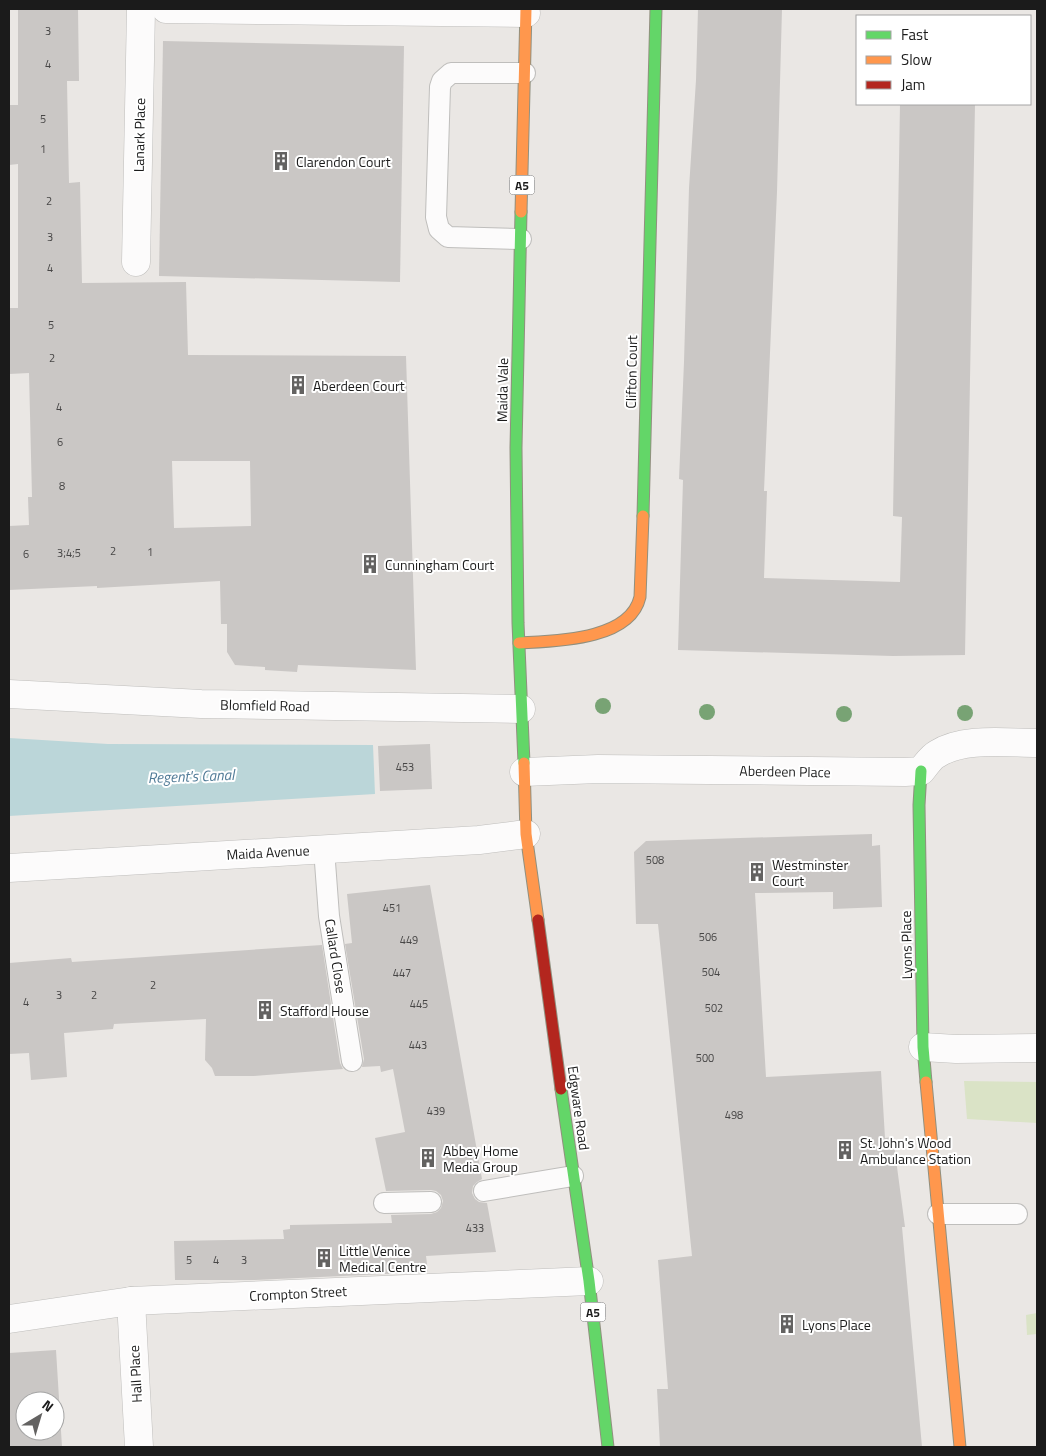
<svg xmlns="http://www.w3.org/2000/svg" width="1046" height="1456" viewBox="0 0 1046 1456" font-family="'Titillium Web',sans-serif">
	<style>
		.grass { fill: #dae3c6 }
		.water { fill: #bbd6d9 }
		.building { fill: #cac7c5; fill-rule: evenodd }
		.lines { fill: none; stroke-linecap: round; stroke-linejoin: round }
		.lane-casing { stroke: #bfbebc; stroke-width: 22 }
		.street-casing { stroke: #bfbebc; stroke-width: 29 }
		.fast-casing { stroke: #91907f; stroke-width: 13 }
		.slow-casing { stroke: #91907f; stroke-width: 13 }
		.jam-casing { stroke: #91907f; stroke-width: 13 }
		.lane { stroke: #fcfbfb; stroke-width: 20 }
		.street { stroke: #fcfbfb; stroke-width: 28 }
		.fast { stroke: #63d668; stroke-width: 11 }
		.slow { stroke: #ff974d; stroke-width: 11 }
		.jam { stroke: #b3261e; stroke-width: 11 }
		.tree { fill: #78a374 }
		.labels { text-anchor: middle; dominant-baseline: central; stroke-width: 4; stroke-linejoin: round; paint-order: stroke }
		.number-label { font-size: 11px; fill: #474646 }
		.shield { fill: #fff; stroke: #5f5f5f; stroke-width: 1 }
		.shield-label { font-size: 12px; font-weight: bold; fill: #1b1b1b }
		.street-label { font-size: 14px; fill: #1b1b1b; stroke: #fff }
		.poi-label { font-size: 14px; fill: #1b1b1b; stroke: #fff; text-anchor: start }
		.water-label { font-size: 15px; font-style: italic; fill: #517b97; stroke: #fff }
	</style>
	<rect width="100%" height="100%" fill="#eae7e4"/>
	<!-- grass -->
	<g class="grass">
		<path d="M964 1081 1037 1082V1123L967 1119Z"/>
		<path d="M1037 1313V1334L1027 1335 1026 1315Z"/>
	</g>
	<!-- water -->
	<path class="water" d="M9 738 108 744 373 745 375 794 9 816Z"/>
	<!-- building -->
	<g class="building">
		<path d="M18 9H78L79 81H67L68 134 69 183 80 182 82 283 186 282 188 355 406 356 416 670 298 665 297 672 265 670V667L235 665 227 652V624H221L220 581 97 588V586L9 590V526L29 525 28 497H32L29 373 9 374V308H18V164L9 165V105H18ZM172 461H250L251 526 174 528Z"/>
		<path d="M698 9H782L777 192 764 491H767L764 578 900 582 902 517 893 516 900 104H975L965 655 893 656 678 650 683 480 679 479 684 362 689 188 696 80Z"/>
		<path d="M163 41 404 46 400 282 159 276Z"/>
		<path d="M430 744 432 789 380 791 378 746Z"/>
		<path d="M872 834V846L880 845 882 907 833 909V892L755 893 766 1077 881 1071 885 1138 893 1137 905 1227H902L922 1447H660L657 1389H668L658 1260 692 1256 658 924H636L634 852 646 841Z"/>
		<path d="M430 885 482 1179 477 1182 473 1186 472 1193 475 1199 479 1202 487 1203 496 1252 426 1256 428 1272 255 1280H175L174 1241 284 1239 283 1230 290 1229V1225L392 1223 391 1215 431 1214 437 1212 441 1208 443 1201 441 1195 436 1191 431 1190 386 1191 375 1138 405 1132 393 1069 381 1072 380 1066 362 1067 364 1059 345 944 352 943 347 894Z"/>
		<path d="M322 945 340 1063 343 1069 254 1076H215L212 1068 205 1060 206 1019 114 1024 113 1029 64 1033 67 1077 31 1080 29 1053 9 1054V963L71 958 72 962Z"/>
		<path d="M56 1350 62 1447H9V1353ZM25 1401H55V1431H25Z"/>
	</g>
	<g class="lines">
		<!-- lane casing -->
		<g class="lane-casing">
			<g id="lane">
				<path d="M521 239 448 237 439 229 436 217 440 87 442 81 451 73H525"/>
				<path d="M324 849 329 916 352 1061"/>
				<path d="M484 1191 573 1176"/>
				<path d="M384 1203 431 1202"/>
				<path d="M938 1214H1017"/>
			</g>
		</g>
		<!-- street casing -->
		<g class="street-casing">
			<g id="street">
				<path d="M166 9 526 13"/>
				<path d="M136 262 141 9"/>
				<path d="M9 694 201 704 521 709"/>
				<path d="M524 772 598 769 905 772 921 771C926 765 931 757 937 754 963 737 1007 743 1037 743"/>
				<path d="M9 868 479 840 526 834"/>
				<path d="M923 1047 956 1049 1037 1048"/>
				<path d="M131 1301 139 1447"/>
				<path d="M9 1319 131 1301 589 1281"/>
			</g>
		</g>
		<!-- fast casing -->
		<g class="fast-casing">
			<g id="fast">
				<path d="M521 212 516 448 518 623 524 763"/>
				<path d="M643 516 656 9"/>
				<path d="M921 771 919 805 923 1047 926 1082"/>
				<path d="M561 1089 589 1281 608 1447"/>
			</g>
		</g>
		<!-- slow casing -->
		<g class="slow-casing">
			<g id="slow">
				<path d="M521 212 526 9"/>
				<path d="M519 643C553 641 630 641 640 597L643 516"/>
				<path d="M524 763 526 834 538 920"/>
				<path d="M926 1082 960 1447"/>
			</g>
		</g>
		<!-- jam casing -->
		<g class="jam-casing">
			<path id="jam" d="M538 920 561 1089"/>
		</g>
		<!-- lane -->
		<use href="#lane" class="lane"/>
		<!-- street -->
		<use href="#street" class="street"/>
		<!-- fast -->
		<use href="#fast" class="fast"/>
		<!-- slow -->
		<use href="#slow" class="slow"/>
		<!-- jam -->
		<use href="#jam" class="jam"/>
	</g>
	<!-- trees -->
	<g class="tree">
		<circle cx="603" cy="706" r="8"/>
		<circle cx="707" cy="712" r="8"/>
		<circle cx="965" cy="713" r="8"/>
		<circle cx="844" cy="714" r="8"/>
	</g>
	<!-- icons -->
	<defs>
		<g id="building-bare" transform="scale(1.5)"><path d="M-4-6H4V6H1V3H-1V6H-4ZM-2.5-4.3h1.7v1.8h-1.7ZM.8-4.3h1.7v1.8H.8ZM-2.5-1h1.7V.8h-1.7ZM.8-1h1.7V.8H.8Z" fill="#636261" stroke="#fff" stroke-width="2.5" paint-order="stroke"/></g>
	</defs>
	<g fill-rule="evenodd">
		<use href="#building-bare" x="281" y="161"/>
		<use href="#building-bare" x="298" y="385"/>
		<use href="#building-bare" x="370" y="564"/>
		<use href="#building-bare" x="757" y="872"/>
		<use href="#building-bare" x="265" y="1010"/>
		<use href="#building-bare" x="845" y="1150"/>
		<use href="#building-bare" x="428" y="1158"/>
		<use href="#building-bare" x="324" y="1258"/>
		<use href="#building-bare" x="787" y="1324"/>
	</g>
	<g class="labels">
		<!-- number labels -->
		<g class="number-label">
			<text x="48" y="31">3</text>
			<text x="48" y="64">4</text>
			<text x="43" y="119">5</text>
			<text x="43" y="149">1</text>
			<text x="49" y="201">2</text>
			<text x="50" y="237">3</text>
			<text x="50" y="268">4</text>
			<text x="51" y="325">5</text>
			<text x="52" y="358">2</text>
			<text x="59" y="407">4</text>
			<text x="60" y="442">6</text>
			<text x="62" y="486">8</text>
			<text x="113" y="551">2</text>
			<text x="150" y="552">1</text>
			<text x="69" y="553">3;4;5</text>
			<text x="26" y="554">6</text>
			<text x="405" y="767">453</text>
			<text x="655" y="860">508</text>
			<text x="392" y="908">451</text>
			<text x="708" y="937">506</text>
			<text x="409" y="940">449</text>
			<text x="711" y="972">504</text>
			<text x="402" y="973">447</text>
			<text x="153" y="985">2</text>
			<text x="59" y="995">3</text>
			<text x="94" y="995">2</text>
			<text x="26" y="1002">4</text>
			<text x="419" y="1004">445</text>
			<text x="714" y="1008">502</text>
			<text x="418" y="1045">443</text>
			<text x="705" y="1058">500</text>
			<text x="436" y="1111">439</text>
			<text x="734" y="1115">498</text>
			<text x="475" y="1228">433</text>
			<text x="189" y="1260">5</text>
			<text x="216" y="1260">4</text>
			<text x="244" y="1260">3</text>
		</g>
		<!-- shield labels -->
		<g class="shield">
			<rect x="509.5" y="175.5" width="25" height="19" rx="4"/>
			<rect x="580.5" y="1302.5" width="25" height="19" rx="4"/>
		</g>
		<g class="shield-label">
			<text x="522" y="185">A5</text>
			<text x="593" y="1312">A5</text>
		</g>
		<!-- street labels -->
		<g class="street-label">
			<text transform="translate(139 135) rotate(-89)">Lanark Place</text>
			<text transform="translate(631 372) rotate(-89)">Clifton Court</text>
			<text transform="translate(502 390) rotate(-89)">Maida Vale</text>
			<text transform="translate(265 705) rotate(1)">Blomfield Road</text>
			<text transform="translate(785 771) rotate(1)">Aberdeen Place</text>
			<text transform="translate(268 852) rotate(-3)">Maida Avenue</text>
			<text transform="translate(906 945) rotate(-91)">Lyons Place</text>
			<text transform="translate(336 956) rotate(81)">Callard Close</text>
			<text transform="translate(579 1108) rotate(82)">Edgware Road</text>
			<text transform="translate(298 1293) rotate(-3)">Crompton Street</text>
			<text transform="translate(135 1374) rotate(-93)">Hall Place</text>
		</g>
		<!-- poi labels -->
		<g class="poi-label">
			<text x="296" y="161">Clarendon Court</text>
			<text x="313" y="385">Aberdeen Court</text>
			<text x="385" y="564">Cunningham Court</text>
			<text x="772" y="864">Westminster<tspan x="772" dy="16">Court</tspan></text>
			<text x="280" y="1010">Stafford House</text>
			<text x="860" y="1142">St. John's Wood<tspan x="860" dy="16">Ambulance Station</tspan></text>
			<text x="443" y="1150">Abbey Home<tspan x="443" dy="16">Media Group</tspan></text>
			<text x="339" y="1250">Little Venice<tspan x="339" dy="16">Medical Centre</tspan></text>
			<text x="802" y="1324">Lyons Place</text>
		</g>
		<!-- water labels -->
		<g class="water-label">
			<text transform="translate(191 776) rotate(-2)">Regent's Canal</text>
		</g>
	</g>
	<!-- border -->
	<rect width="1046" height="1456" fill="none" stroke="#1b1b1b" stroke-width="20"/>
	<!-- legend -->
	<rect x="856" y="15" width="175" height="90" fill="#ffffff" stroke="#a4a4a4"/>
	<rect x="866" y="31" width="25" height="8" fill="#63d668" stroke="#a4a4a4"/>
	<text x="901" y="40" font-size="15" fill="#1b1b1b">Fast</text>
	<rect x="866" y="56" width="25" height="8" fill="#ff974d" stroke="#a4a4a4"/>
	<text x="901" y="65" font-size="15" fill="#1b1b1b">Slow</text>
	<rect x="866" y="81" width="25" height="8" fill="#b3261e" stroke="#a4a4a4"/>
	<text x="901" y="90" font-size="15" fill="#1b1b1b">Jam</text>
	<!-- north arrow -->
	<g transform="translate(40 1416) rotate(38)"><circle r="24" fill="#ffffff" stroke="#a4a4a4"/>
	<path d="M0-4L9 19L0 12L-9 19Z" fill="#636261"/>
	<text y="-8" font-size="14" font-weight="bold" text-anchor="middle" fill="#1b1b1b">N</text>
	</g>
</svg>
